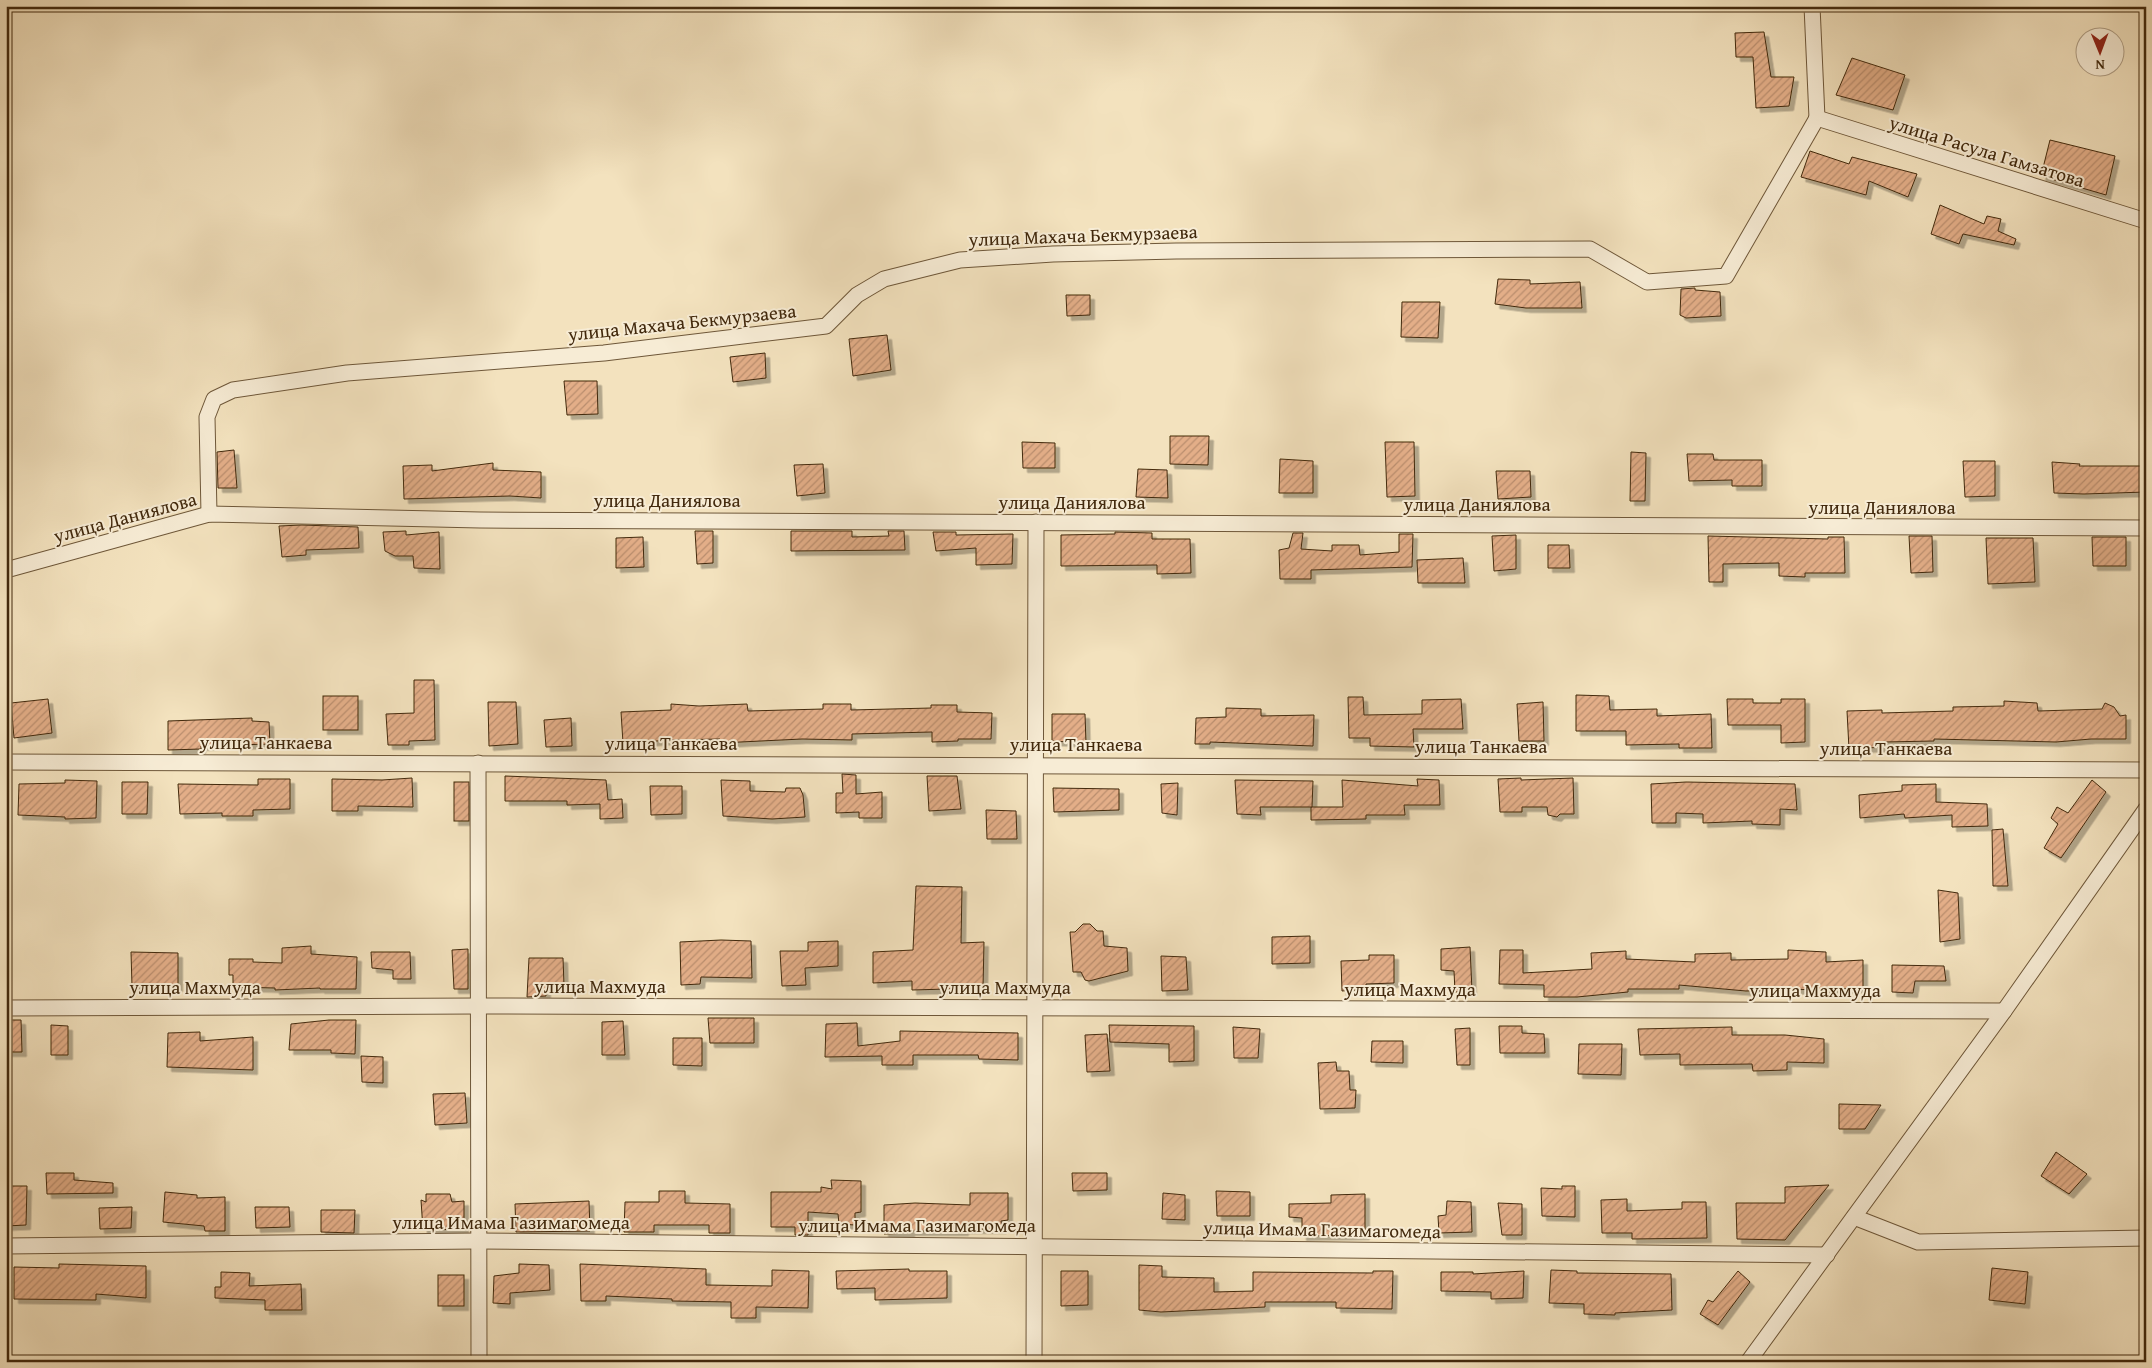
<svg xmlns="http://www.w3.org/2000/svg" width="2152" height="1368" viewBox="0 0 2152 1368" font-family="'Gentium Book Plus',serif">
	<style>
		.building { fill: url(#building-hatch); stroke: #42290d; filter: url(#shadow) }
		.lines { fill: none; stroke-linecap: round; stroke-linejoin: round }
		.street-casing { stroke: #6e5739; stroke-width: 17 }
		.street { stroke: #f7ecd5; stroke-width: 15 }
		.labels { text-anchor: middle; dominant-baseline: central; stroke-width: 4; stroke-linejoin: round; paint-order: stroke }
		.street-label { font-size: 19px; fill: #42290d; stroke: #f7ecd5 }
	</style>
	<defs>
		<pattern id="building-hatch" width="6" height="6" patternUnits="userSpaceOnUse" patternTransform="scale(1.25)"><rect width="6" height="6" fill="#e3ae88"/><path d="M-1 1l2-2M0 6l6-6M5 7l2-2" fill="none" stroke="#ba8e6e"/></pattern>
		<filter id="shadow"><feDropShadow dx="4.5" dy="4.5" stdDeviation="0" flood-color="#0004"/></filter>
	</defs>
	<rect width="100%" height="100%" fill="#f3e2be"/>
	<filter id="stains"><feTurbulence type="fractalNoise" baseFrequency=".004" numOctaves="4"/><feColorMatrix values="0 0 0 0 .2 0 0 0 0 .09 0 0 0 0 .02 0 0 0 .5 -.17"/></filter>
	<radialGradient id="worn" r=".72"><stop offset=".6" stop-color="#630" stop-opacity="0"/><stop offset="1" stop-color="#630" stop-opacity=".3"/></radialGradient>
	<!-- building -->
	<g class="building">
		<path d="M1764 32 1771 77H1794L1789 106 1756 108 1753 57H1736L1735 33Z"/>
		<path d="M1852 58 1905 75 1893 110 1836 95Z"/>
		<path d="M2050 140 2115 156 2106 195 2041 176Z"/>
		<path d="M1810 151 1849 164 1852 157 1917 174 1908 197 1869 181 1866 195 1801 177Z"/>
		<path d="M1940 205 1984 224 1987 216 2001 219 1998 231 2016 239 2014 245 1963 234 1959 244 1931 234Z"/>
		<path d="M1498 279 1530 280V284L1580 282 1582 308H1526L1495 304Z"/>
		<path d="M1695 288V290L1720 292 1721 316 1686 318 1680 315 1681 289Z"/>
		<path d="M1066 295H1090V315L1067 316Z"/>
		<path d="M1402 302H1440L1438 338 1401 337Z"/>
		<path d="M887 335 891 370 853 376 849 339Z"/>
		<path d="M765 353 766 378 733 382 730 357Z"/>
		<path d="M564 381H597L598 414 567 415Z"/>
		<path d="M1170 436H1209L1208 465 1170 464Z"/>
		<path d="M1022 442 1055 443V468H1023Z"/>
		<path d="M1385 442H1414L1415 496 1387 497Z"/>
		<path d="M234 450 237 488H218L217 452Z"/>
		<path d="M1631 452 1646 453 1645 501H1630Z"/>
		<path d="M1687 454H1713L1714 460H1762V486H1732V480L1689 481Z"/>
		<path d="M1280 459 1313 461V493H1279Z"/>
		<path d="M1963 461H1995V496L1965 497Z"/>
		<path d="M2052 462 2080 464 2079 466H2146V492L2084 494 2054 493Z"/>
		<path d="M493 463V470L541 472V498L510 496 404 499 403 466 432 465V471Z"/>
		<path d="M823 464 825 493 797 496 794 465Z"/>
		<path d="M1138 469 1167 470 1168 498 1136 497Z"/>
		<path d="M1496 471H1530L1531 497 1498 499Z"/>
		<path d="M302 525 358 527 359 548 306 550V555L282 557 279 526Z"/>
		<path d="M406 531V535L439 532 440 569 414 568 413 556H395L385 551 383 532Z"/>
		<path d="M695 531H713V563L697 564Z"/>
		<path d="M791 531H852V537L889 536 888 531H904L905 550 791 551Z"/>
		<path d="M933 532H956V535L1013 534 1012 564 976 565V548L936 551Z"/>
		<path d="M1115 532 1152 533V539H1190L1191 573 1157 574V565L1061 566V535L1115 534Z"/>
		<path d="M1293 533H1303L1301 549 1332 551V545H1359L1360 555 1399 552V534H1413L1412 567 1311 570V579H1280L1279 550 1289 548Z"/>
		<path d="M1516 535V569L1494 571 1492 536Z"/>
		<path d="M1708 536 1828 539V537H1844L1845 573H1805V577L1779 576V563L1723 564V582H1709Z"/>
		<path d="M1909 536H1932L1933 572 1911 573Z"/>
		<path d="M643 537 644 567 616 568V538Z"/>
		<path d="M2092 537H2126V566H2093Z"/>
		<path d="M1986 538H2033L2035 582 1988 584Z"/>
		<path d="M1548 545H1569L1570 568H1548Z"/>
		<path d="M1463 558 1465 583H1418L1417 560Z"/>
		<path d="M414 680H434L435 740 409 741V745H388L386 714 414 713Z"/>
		<path d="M1576 695 1609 696 1610 710 1657 709V716L1711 714 1712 748H1679V744L1626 745V731H1576Z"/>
		<rect x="323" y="696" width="35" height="34"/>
		<path d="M1348 697H1363L1364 715 1422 714V700L1461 699 1463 729H1413L1414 747 1370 746V738H1349Z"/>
		<path d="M48 699 52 733 14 738 11 703Z"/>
		<path d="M1727 699H1753V703H1781V699H1805V742L1781 743V725H1728Z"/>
		<path d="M2004 701 2037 703 2038 711 2102 709 2105 703 2114 707 2120 716 2126 715V739H2091L2056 742 1934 739V741L1885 742V747L1849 749 1847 711 1882 710V713L1953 711V707L2004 706Z"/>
		<path d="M488 702H516L518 744 489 746Z"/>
		<path d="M1543 702 1544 741H1519L1517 704Z"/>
		<path d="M671 704 699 706 747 704 748 711 823 709V704H851V710L931 708V705H957V712L992 713 991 739H958V741L932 742V732L852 734V740L802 739 720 743V739L673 740 623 743 621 712 671 710Z"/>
		<path d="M1226 708 1261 709V716L1314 715 1313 746 1210 742V744H1195L1196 718 1226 717Z"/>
		<path d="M1052 714H1085L1086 743 1052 741Z"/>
		<path d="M252 718V721L269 722 270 744 201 746V749L168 750V721Z"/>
		<path d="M571 718 572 746 546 747 544 720Z"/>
		<path d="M842 774 856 775V794L882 792V818H859V812L836 813V793H843Z"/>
		<path d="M505 776 606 780 608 800 622 799 623 818 600 819V804L567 805V801H505Z"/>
		<path d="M927 776H957L961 809 929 811Z"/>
		<path d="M412 778 413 807 358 806V811H332V779L382 780Z"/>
		<path d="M1521 778V780L1573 778 1574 814H1560L1557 817 1548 815 1547 807H1522V812H1500L1498 779Z"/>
		<path d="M258 779H290V809L253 810V816H222V813L180 814 178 784 258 785Z"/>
		<path d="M1417 779 1439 780 1440 805H1404L1405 815H1366V819L1311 820V807H1343L1342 780 1418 786Z"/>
		<path d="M65 780 97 781 96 818 65 819V817L18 815 19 784 65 783Z"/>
		<path d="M721 780 750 781V791L785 792 786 788H800L803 795 805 817 772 819 723 816Z"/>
		<path d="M1235 780 1313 781 1312 807H1260L1261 815 1237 814Z"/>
		<path d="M2092 780 2106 792 2061 858 2044 848 2058 824 2051 818 2057 807 2068 813Z"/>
		<path d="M122 782H148L147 814H122Z"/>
		<rect x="454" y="782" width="15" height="39"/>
		<path d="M1686 782 1795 784 1797 810 1780 809V825L1752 824V821L1703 823V814L1676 813V823H1652L1651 784Z"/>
		<path d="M1178 783 1177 815 1162 813 1161 784Z"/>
		<path d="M1936 784V802L1987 804 1988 826 1952 827V815L1905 818 1904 814 1860 818 1859 795 1902 791V785Z"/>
		<path d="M650 786H682V814L651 815Z"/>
		<path d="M1053 788 1119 789V810L1054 812Z"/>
		<path d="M986 810 1016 811 1017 839H987Z"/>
		<path d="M2003 829 2008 886H1993L1992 830Z"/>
		<path d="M916 886 962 887 961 943 984 942 983 988 912 990V981L873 983V952L913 950Z"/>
		<path d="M1938 890 1958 893 1960 939 1940 942Z"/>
		<path d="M1083 924H1090L1097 931H1103L1104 946 1127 948 1128 971 1089 981 1085 980 1081 972H1073L1070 932H1075Z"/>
		<path d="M1310 936V963L1272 964V937Z"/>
		<path d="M721 940 751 941 752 978 701 977 700 984 681 985 680 942Z"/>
		<path d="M838 941V966L805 968 806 985 782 986 780 951H808V942Z"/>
		<path d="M311 946V954L357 957 356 989H320V988L275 990V988L233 987V975H229V959H253V962L282 963V948Z"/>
		<path d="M1470 947 1472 991 1455 992 1454 971 1441 970V949Z"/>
		<path d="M468 949V989H454L452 950Z"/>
		<path d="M1500 950H1523V973L1592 969 1591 953 1626 951V959L1695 962V954L1731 953V960L1788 959V950L1826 952V962L1863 960V988L1746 991 1679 985V989H1628V992L1577 997H1544V985L1499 984Z"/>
		<path d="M131 952 178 953V987L132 986Z"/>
		<path d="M371 952H410L411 979H393V970L372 968Z"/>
		<path d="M1369 955H1394V983L1366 984V989L1342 991 1341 961 1369 960Z"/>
		<path d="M1161 956 1186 957 1188 990 1162 991Z"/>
		<path d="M529 958H563L564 985 546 987V996L527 997Z"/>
		<path d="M1892 965 1944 966 1946 981H1915L1913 993 1892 992Z"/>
		<path d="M708 1018H754V1043H710Z"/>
		<path d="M6 1020H21L22 1052H6Z"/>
		<path d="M329 1020H356L355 1054 331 1053V1050H289L291 1024Z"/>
		<path d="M623 1021 625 1055H602V1022Z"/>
		<path d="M857 1023 858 1046 900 1041V1031L1018 1033V1060L979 1059 978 1055H913V1065H882V1056L825 1057 826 1024Z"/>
		<path d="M51 1025 68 1026V1055H51Z"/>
		<path d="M1109 1025 1194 1026V1061L1169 1062V1044L1110 1042Z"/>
		<path d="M1499 1026H1522V1033L1544 1034 1545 1053H1500Z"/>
		<path d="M1233 1027 1260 1029 1258 1058H1234Z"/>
		<path d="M1732 1027V1035H1785L1824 1039V1063L1787 1062V1070L1753 1071 1752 1064 1680 1065V1054L1640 1055 1638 1029Z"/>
		<path d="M1470 1028V1065H1457L1455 1029Z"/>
		<path d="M200 1032V1041L253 1037V1070L167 1067 168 1033Z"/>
		<path d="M1107 1034 1110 1071 1087 1072 1085 1035Z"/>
		<path d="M673 1038H702V1066L673 1065Z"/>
		<path d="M1372 1041H1403V1063L1371 1062Z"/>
		<path d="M1579 1044H1622L1621 1075 1578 1074Z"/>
		<path d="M361 1056 383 1057V1083L362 1082Z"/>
		<path d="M1336 1062 1337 1071H1349L1350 1090H1356L1355 1108 1320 1109 1318 1063Z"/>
		<path d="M465 1093 467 1123 435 1125 433 1094Z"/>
		<path d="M1839 1104 1881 1105 1865 1129H1839Z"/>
		<path d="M2056 1152 2087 1174 2069 1194 2041 1176Z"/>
		<path d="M46 1173H74V1180L113 1183V1193L47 1194Z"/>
		<path d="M1072 1173H1107V1190L1073 1191Z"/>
		<path d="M831 1180 861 1181V1212L855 1213V1225L839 1224 838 1214 808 1212V1235H795V1227H771V1192H821V1187L832 1189Z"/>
		<path d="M1829 1185 1785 1240 1737 1239 1736 1203H1785V1187Z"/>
		<path d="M6 1186H27L26 1225 6 1226Z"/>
		<path d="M1562 1186H1575V1217L1542 1216 1541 1188 1562 1189Z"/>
		<path d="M659 1191H685V1203L730 1204V1233H709V1225H654V1232H624L625 1202H659Z"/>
		<path d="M1216 1191 1250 1192V1216H1217Z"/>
		<path d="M165 1192 197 1195V1198L225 1197V1231H205L204 1226 163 1222Z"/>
		<path d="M970 1193H1008V1220L1001 1221 1002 1229H964V1231H910V1233L884 1234V1205L915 1203 970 1205Z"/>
		<path d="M1163 1193 1185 1195V1220L1162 1219Z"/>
		<path d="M426 1194H450L452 1202 464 1201V1229L423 1230 421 1200 426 1202Z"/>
		<path d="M1365 1194V1235L1302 1236V1218L1289 1217V1204L1331 1203V1195Z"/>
		<path d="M1627 1199V1211L1682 1209V1202H1706L1707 1238 1632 1239V1233H1602L1601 1200Z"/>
		<path d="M589 1201 590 1231 516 1232 515 1204Z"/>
		<path d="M1447 1201 1471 1202 1472 1232 1439 1233 1438 1216 1446 1215Z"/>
		<path d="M1498 1203 1522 1204V1235H1502Z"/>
		<path d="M132 1207 131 1228 100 1229 99 1208Z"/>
		<path d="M255 1207H289L290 1227 256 1228Z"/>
		<path d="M321 1210H355L354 1233 321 1232Z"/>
		<path d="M59 1264 146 1266V1298L96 1294V1300L14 1299V1267L59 1268Z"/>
		<path d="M519 1264 549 1265 550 1290 510 1293V1304L493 1303 494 1276 519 1273Z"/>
		<path d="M580 1264 706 1269V1285L772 1286V1270L809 1271 808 1308 756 1307V1318H731V1302L672 1301V1299L606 1296V1301H581Z"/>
		<path d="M1139 1265 1162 1266V1277L1214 1278V1292L1253 1291V1272L1373 1273V1271H1393L1392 1309 1336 1308V1302H1265V1307L1161 1312 1139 1310Z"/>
		<path d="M1992 1268 2028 1272 2025 1304 1989 1300Z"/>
		<path d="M909 1269V1271H947V1298L875 1300V1288L837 1289 836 1271Z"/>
		<path d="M1551 1270 1577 1271V1273L1671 1274 1672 1310 1615 1313V1315L1584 1314V1304L1549 1303Z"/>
		<path d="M1061 1271H1088V1305L1061 1306Z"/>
		<path d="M1524 1271 1523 1298 1491 1299V1292L1441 1291V1272H1473V1274Z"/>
		<path d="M1738 1271 1750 1282 1718 1325 1700 1314 1708 1300 1713 1302Z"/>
		<path d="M221 1272 250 1273 249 1286 301 1284 302 1310H265V1300L215 1298V1287H221Z"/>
		<rect x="438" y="1275" width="26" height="31"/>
	</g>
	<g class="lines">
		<!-- street casing -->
		<g class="street-casing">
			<g id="street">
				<path d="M1812 6 1817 118"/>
				<path d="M1817 118 2146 221"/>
				<path d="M209 514 207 417 214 399 233 390 347 373 604 353 826 326 857 295 884 279 960 260 1053 254 1176 251 1590 249 1647 282 1726 276 1817 118"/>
				<path d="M6 570 209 514 480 520 2146 528"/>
				<path d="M6 762 2146 770"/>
				<path d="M478 763 479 1362"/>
				<path d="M6 1008 478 1006 2004 1011"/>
				<path d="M1854 1217 1918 1242 2146 1238"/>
				<path d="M6 1246 478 1241 1827 1255"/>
				<path d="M1034 1362 1036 522"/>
				<path d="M1748 1362 2004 1011 2146 809"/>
			</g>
		</g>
		<!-- street -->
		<use href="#street" class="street"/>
	</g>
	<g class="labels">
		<!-- street labels -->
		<g class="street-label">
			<text transform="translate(1987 151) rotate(17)">улица Расула Гамзатова</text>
			<text transform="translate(1083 235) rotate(-2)">улица Махача Бекмурзаева</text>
			<text transform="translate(682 322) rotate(-6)">улица Махача Бекмурзаева</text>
			<text x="667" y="500">улица Даниялова</text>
			<text x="1072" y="502">улица Даниялова</text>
			<text x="1477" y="504">улица Даниялова</text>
			<text x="1882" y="507">улица Даниялова</text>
			<text transform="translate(125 517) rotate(-15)">улица Даниялова</text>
			<text x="266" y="742">улица Танкаева</text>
			<text x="671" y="743">улица Танкаева</text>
			<text x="1076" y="744">улица Танкаева</text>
			<text x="1481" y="746">улица Танкаева</text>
			<text x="1886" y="748">улица Танкаева</text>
			<text x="600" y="986">улица Махмуда</text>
			<text x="195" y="987">улица Махмуда</text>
			<text x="1005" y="987">улица Махмуда</text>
			<text x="1410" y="989">улица Махмуда</text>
			<text x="1815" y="990">улица Махмуда</text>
			<text x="511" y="1222">улица Имама Газимагомеда</text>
			<text x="917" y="1225">улица Имама Газимагомеда</text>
			<text transform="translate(1322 1229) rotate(1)">улица Имама Газимагомеда</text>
		</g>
	</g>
	<!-- margin -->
	<rect width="2152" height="1368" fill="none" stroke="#f3e2be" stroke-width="25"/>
	<rect x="8" y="8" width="2137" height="1353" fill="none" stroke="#42290d" stroke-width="2.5"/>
	<rect x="12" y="12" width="2127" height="1343" fill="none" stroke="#42290d"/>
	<!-- north arrow -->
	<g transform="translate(2100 52) rotate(179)"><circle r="24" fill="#f7ecd5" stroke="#af9e85"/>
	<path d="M0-4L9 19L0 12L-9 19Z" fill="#8f2418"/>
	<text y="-8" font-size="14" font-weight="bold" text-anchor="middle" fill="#42290d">N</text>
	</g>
	<rect width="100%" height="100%" filter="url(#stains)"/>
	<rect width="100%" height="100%" fill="url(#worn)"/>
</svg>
